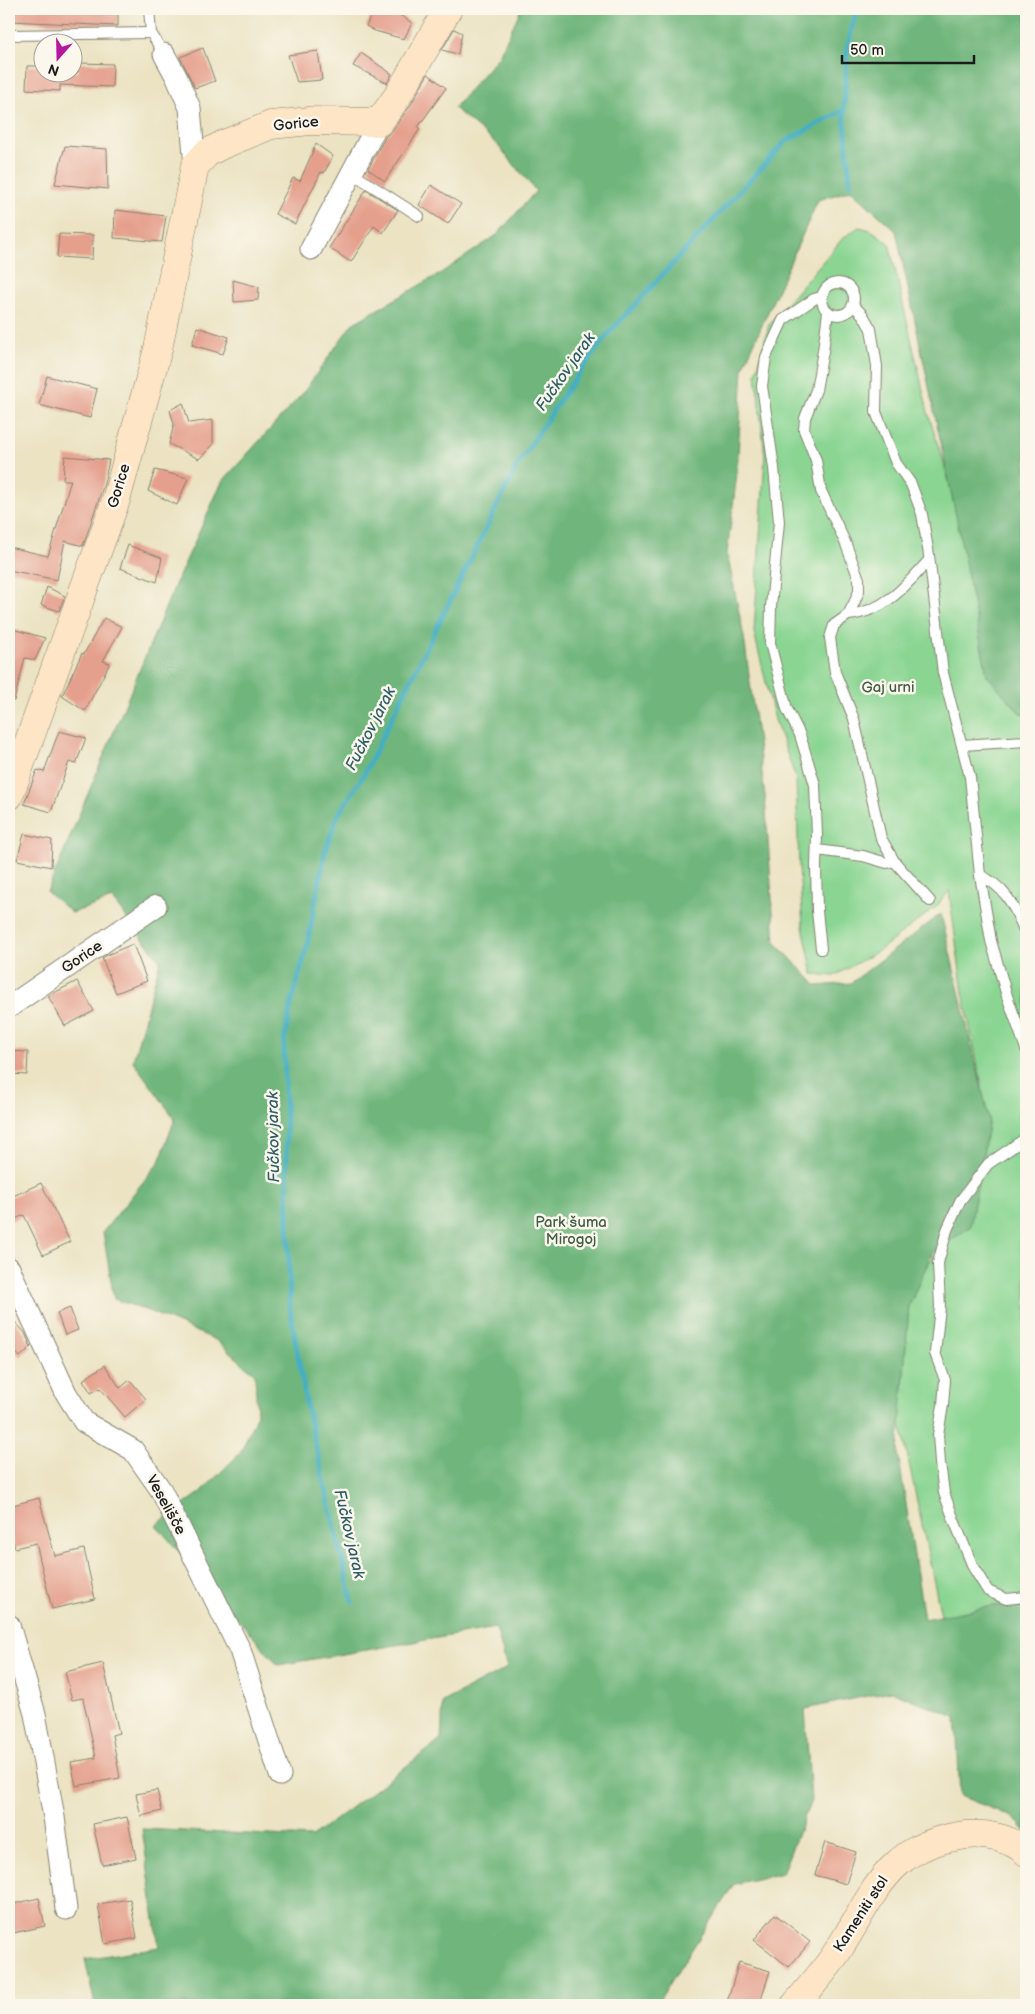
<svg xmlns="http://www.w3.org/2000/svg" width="1035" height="2014" viewBox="0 0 1035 2014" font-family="'Balsamiq Sans',sans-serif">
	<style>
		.green { fill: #8ad592; stroke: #537857 }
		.forest { fill: #6fb67c; stroke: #46694c }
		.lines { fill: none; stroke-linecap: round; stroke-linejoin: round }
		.stream { stroke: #44afc2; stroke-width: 5 }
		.building { fill: #e5a08d }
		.lane-casing { stroke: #84806f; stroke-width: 12 }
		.street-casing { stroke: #84806f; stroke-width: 23 }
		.secondary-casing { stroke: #84806f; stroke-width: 29 }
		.lane { stroke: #fff; stroke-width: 10 }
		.street { stroke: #fff; stroke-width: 21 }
		.secondary { stroke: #fde5c5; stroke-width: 28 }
		.labels { text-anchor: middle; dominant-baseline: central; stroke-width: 5; stroke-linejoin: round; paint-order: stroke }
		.street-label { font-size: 15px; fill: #1c1c1c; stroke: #fbf7ec }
		.park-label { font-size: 15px; fill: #425d45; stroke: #fbf7ec }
		.water-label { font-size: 16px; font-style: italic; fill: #2e5e67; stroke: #fbf7ec }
	</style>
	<rect width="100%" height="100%" fill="#fbf7ec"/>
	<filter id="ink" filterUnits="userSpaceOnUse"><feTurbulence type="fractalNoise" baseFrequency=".02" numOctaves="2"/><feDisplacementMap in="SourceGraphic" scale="10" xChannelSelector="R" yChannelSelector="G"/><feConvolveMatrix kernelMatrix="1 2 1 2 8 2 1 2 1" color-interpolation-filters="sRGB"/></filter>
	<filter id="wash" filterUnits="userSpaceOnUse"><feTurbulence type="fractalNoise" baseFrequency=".0096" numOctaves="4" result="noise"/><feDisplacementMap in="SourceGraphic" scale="20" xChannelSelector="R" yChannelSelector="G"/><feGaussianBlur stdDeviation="1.12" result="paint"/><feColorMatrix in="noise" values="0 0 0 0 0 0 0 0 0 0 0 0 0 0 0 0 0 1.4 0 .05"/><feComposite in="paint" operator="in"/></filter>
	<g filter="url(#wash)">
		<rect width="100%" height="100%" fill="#ebe3c2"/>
		<!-- green -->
		<path class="green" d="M859 227 871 230 889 243 928 412 1019 712 1026 713V1641L942 1620 882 1335 961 1214 978 1159 982 1086 963 993 949 891 936 907 880 950 834 976 813 974 803 926 799 867 796 779 775 720 754 632 765 457 756 374 769 324 843 238Z"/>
		<!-- forest -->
		<path class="forest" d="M521 9H1026V714L1020 713 987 675 957 520 896 231 851 190 818 200 743 368 737 473 727 553 744 637 765 796 775 942 817 986 851 983 941 914 989 1120 970 1227 932 1253 909 1306 898 1453 924 1619 1026 1600V1832L1013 1817 960 1796 956 1717 891 1691 805 1709 811 1801 782 1873 734 1884 656 2005H95L85 1959 159 1947 142 1829 312 1837 441 1740 443 1702 507 1668 496 1628 278 1665 156 1525 200 1493 241 1452 257 1414 255 1374 216 1340 151 1312 114 1299 103 1232 159 1162 175 1119 133 1061 160 961 112 899 72 913 47 892 175 585 222 482 303 393 352 324 441 273 497 235 536 191 497 144 454 108 499 56Z"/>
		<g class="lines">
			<!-- stream -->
			<g class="stream">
				<path d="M844 110 850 184"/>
				<path d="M352 1601 307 1408 290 1309 284 1043 290 1009 307 946 325 852 337 817 364 774 517 466 566 391 607 335 786 141 844 110 847 48 857 9"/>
			</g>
		</g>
		<g id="blocks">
			<!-- building -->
			<g class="building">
				<path d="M9 9H118V26L9 21Z"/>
				<path d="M374 9H391L412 23 404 39 375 31 366 26Z"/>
				<path d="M454 29 462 33 458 54 442 50Z"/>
				<path d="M203 48 215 81 195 88 180 57Z"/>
				<path d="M318 51 322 80 297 82 288 55Z"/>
				<path d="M361 53 392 74 387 83 353 66Z"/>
				<path d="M79 63 113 64 112 87 60 85V91L26 89 27 66H42V72H78Z"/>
				<path d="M428 74 446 88 418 127 420 129 385 181 368 169 386 136 392 131 410 106Z"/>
				<path d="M316 144 333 156 324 173 321 172 295 224 275 214 293 178 300 181Z"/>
				<path d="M65 146 107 149 108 189 55 184Z"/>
				<path d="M431 185 461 204 448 224 419 205Z"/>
				<path d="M366 190 398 210 383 233 374 226 351 262 329 248Z"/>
				<path d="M115 210 166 216 162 242 114 238Z"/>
				<path d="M59 234 93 235 92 259 57 257Z"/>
				<path d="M233 280 259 287 258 300 234 302Z"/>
				<path d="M197 327 229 337 223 354 192 345Z"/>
				<path d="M47 376 97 389 90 418 39 405Z"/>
				<path d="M183 403 189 423 213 420V445L199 459 169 444 174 424 170 410Z"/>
				<path d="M65 456 109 460 104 484 83 546 65 541 57 580 9 570V547L48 556 71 480H63Z"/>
				<path d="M155 470 188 478 177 505 148 491Z"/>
				<path d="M128 545 162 558 157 582 120 568Z"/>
				<path d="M47 587 65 596 59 611 41 605Z"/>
				<path d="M104 618 122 627 103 661 110 663 85 711 62 696 82 653 84 654Z"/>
				<path d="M9 628 45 638 35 660 25 658 14 701H9Z"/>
				<path d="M59 731 86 738 76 764 69 762 51 812 24 804 37 770 44 772Z"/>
				<path d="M24 834 52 840 51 867 17 860Z"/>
				<path d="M133 944 147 981 116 993 102 958 109 954Z"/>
				<path d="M77 981 94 1011 65 1026 48 996Z"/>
				<path d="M9 1051 28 1052 27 1075 9 1074Z"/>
				<path d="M41 1183 70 1242 43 1255 24 1215 9 1222V1198Z"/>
				<path d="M70 1308 78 1330 65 1335 57 1313Z"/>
				<path d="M9 1315 25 1333 31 1347 20 1357 9 1345Z"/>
				<path d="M105 1365 120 1388 130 1380 146 1399 125 1417 100 1388 91 1393 83 1380Z"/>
				<path d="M39 1498 55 1556 84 1549 95 1599 52 1609 36 1543 15 1548 9 1527V1506Z"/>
				<path d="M103 1663 119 1733 112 1735 120 1778 76 1786 71 1762 96 1758 83 1698 72 1700 65 1672Z"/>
				<path d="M157 1790 162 1811 141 1816 136 1794Z"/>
				<path d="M127 1817 136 1858 102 1865 93 1824Z"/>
				<path d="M825 1842 856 1852 846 1884 815 1875Z"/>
				<path d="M39 1898 45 1926 9 1934V1905Z"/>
				<path d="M130 1899 137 1938 105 1944 98 1904Z"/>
				<path d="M775 1914 810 1942 789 1967 754 1940Z"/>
				<path d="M739 1962 770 1971 759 2005H726Z"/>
			</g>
		</g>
	</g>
	<g filter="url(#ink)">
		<use href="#blocks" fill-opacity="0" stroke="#84806f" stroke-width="1"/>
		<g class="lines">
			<!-- lane casing -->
			<g class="lane-casing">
				<g id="lane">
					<path d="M149 9 151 33 164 54"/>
					<path d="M9 35 151 33"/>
					<path d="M352 173 419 216"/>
					<circle cx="838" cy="299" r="16"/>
					<path d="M853 305 863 315 871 329 877 366 876 412 896 463 911 484 922 514 929 555 943 673 970 777 980 875 991 941 1007 996 1026 1049"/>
					<path d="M828 312 823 351 816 390 805 418 804 430 816 460 821 491 845 542 859 579V591L855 601 848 615 834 625 830 638 835 672 854 719 881 838 894 861 930 901"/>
					<path d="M848 615C884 612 906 586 929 560"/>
					<path d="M962 745 1026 741"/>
					<path d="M817 850 863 856 887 863 894 861"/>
					<path d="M980 875C1008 889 1014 907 1026 934"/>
					<path d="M821 949 817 911 816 866 817 835 815 785 800 735 787 709 770 643 771 607 779 522 774 468 762 386 766 357 783 320 814 299 821 297"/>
					<path d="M1026 1138 988 1164 960 1201 947 1230 938 1263 940 1307 935 1353 945 1380 943 1405 938 1435 940 1463 944 1493 954 1520 973 1567 988 1591 1006 1599 1026 1597"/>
				</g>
			</g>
			<!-- street casing -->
			<g class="street-casing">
				<g id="street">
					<path d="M164 54 176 76 190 108 195 166"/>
					<path d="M311 249 379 122"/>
					<path d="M9 1007 156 906"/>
					<path d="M9 1268 66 1393 84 1422 133 1450 161 1490 240 1650 280 1775"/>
					<path d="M9 1625 35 1714 54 1817 66 1909"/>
				</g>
			</g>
			<!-- secondary casing -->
			<g class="secondary-casing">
				<g id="secondary">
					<path d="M9 796 116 500 158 349 195 166 207 153 222 145 271 125 310 121 379 122 397 97 448 9"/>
					<path d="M795 2005C807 1991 820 1976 831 1961 873 1901 882 1845 966 1835 985 1833 1011 1838 1026 1852"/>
				</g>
			</g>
			<!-- lane -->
			<use href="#lane" class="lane"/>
			<!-- street -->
			<use href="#street" class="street"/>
			<!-- secondary -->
			<use href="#secondary" class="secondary"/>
		</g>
	</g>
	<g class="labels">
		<!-- street labels -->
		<g class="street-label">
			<text transform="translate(296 124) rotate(-6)">Gorice</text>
			<text transform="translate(119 486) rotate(-73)">Gorice</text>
			<text transform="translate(82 957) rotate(-34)">Gorice</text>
			<text transform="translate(166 1505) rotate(61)">Veselišče</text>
			<text transform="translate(861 1914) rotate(-57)">Kameniti stol</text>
		</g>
		<!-- park labels -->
		<g class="park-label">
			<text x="888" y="687">Gaj urni</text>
			<text x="571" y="1222">Park šuma<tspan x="571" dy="17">Mirogoj</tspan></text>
		</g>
		<!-- water labels -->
		<g class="water-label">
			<text transform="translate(566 372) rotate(-55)">Fučkov jarak</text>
			<text transform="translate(371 729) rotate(-63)">Fučkov jarak</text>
			<text transform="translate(274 1137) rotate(-91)">Fučkov jarak</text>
			<text transform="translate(349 1534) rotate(77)">Fučkov jarak</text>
		</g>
	</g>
	<!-- margin -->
	<rect width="1035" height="2014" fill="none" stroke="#fbf7ec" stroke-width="30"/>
	<!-- north arrow -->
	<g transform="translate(58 58) rotate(200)"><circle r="24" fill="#fbf7ec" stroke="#a29f99"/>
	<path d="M0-4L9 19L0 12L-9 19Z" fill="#b5179e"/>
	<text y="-8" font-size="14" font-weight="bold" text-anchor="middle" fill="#1c1c1c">N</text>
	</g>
	<!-- scale -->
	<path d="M842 55v8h132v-8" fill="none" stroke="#1c1c1c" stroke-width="2.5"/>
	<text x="850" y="55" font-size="15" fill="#1c1c1c" stroke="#fbf7ec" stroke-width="4" paint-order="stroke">50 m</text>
</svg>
